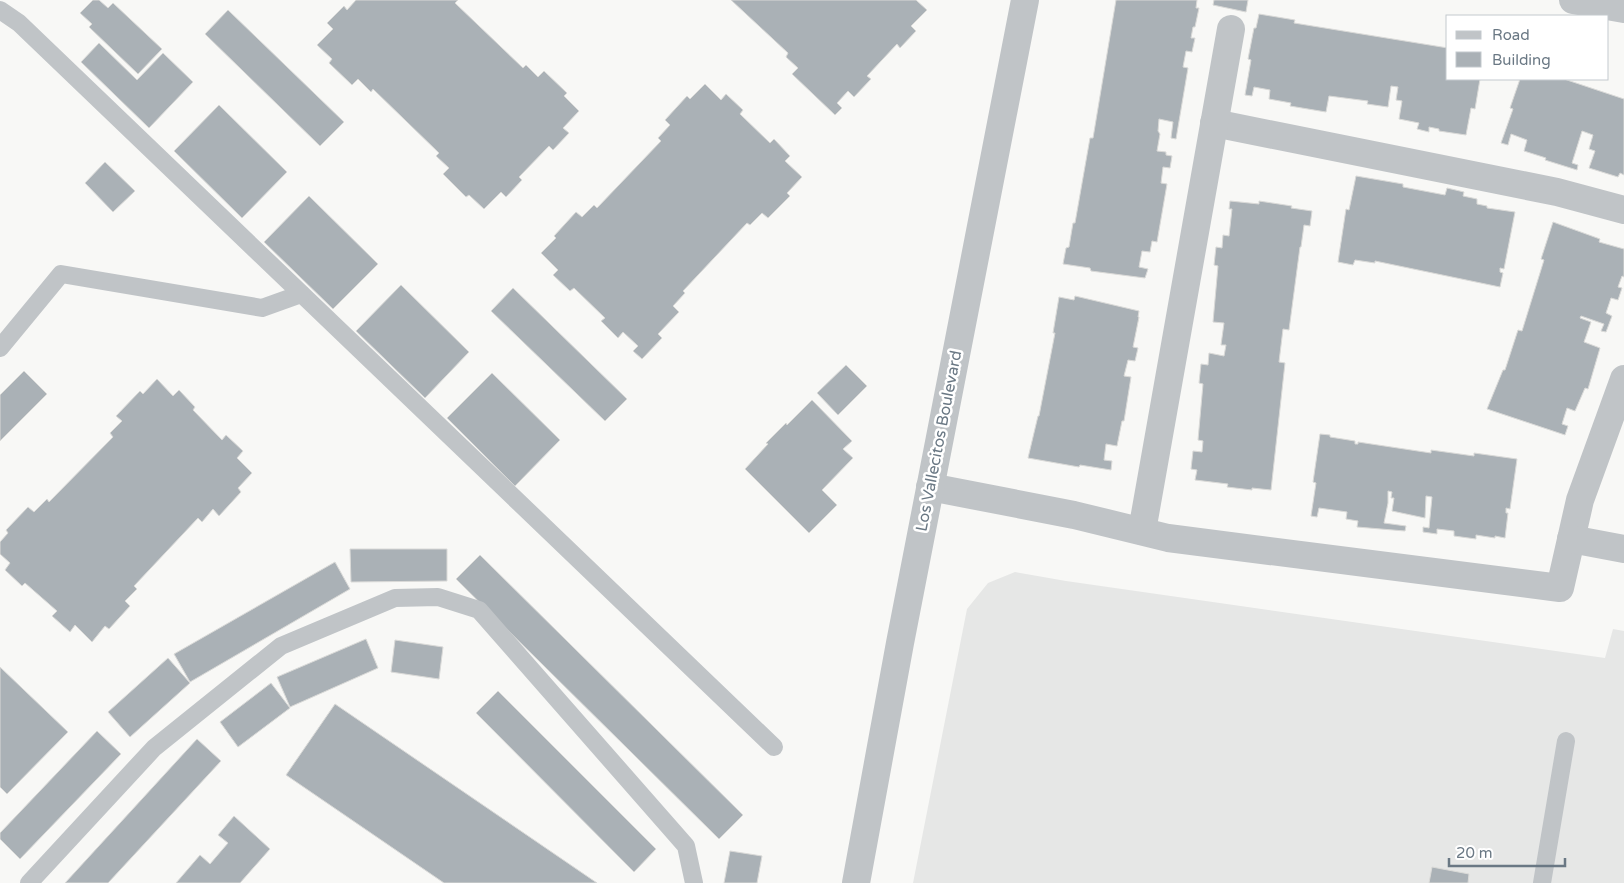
<svg xmlns="http://www.w3.org/2000/svg" width="1624" height="883" viewBox="0 0 1624 883" font-family="'Varela Round',sans-serif">
	<style>
		.built { fill: #e6e7e6 }
		.building { fill: #aab1b6; stroke: #dadad8 }
		.lines { fill: none; stroke-linecap: round; stroke-linejoin: round }
		.service { stroke: #c0c4c7; stroke-width: 18 }
		.minor { stroke: #c0c4c7; stroke-width: 28 }
		.tertiary { stroke: #c0c4c7; stroke-width: 28 }
		.labels { text-anchor: middle; dominant-baseline: central; stroke-width: 5; stroke-linejoin: round; paint-order: stroke }
		.street-label { font-size: 16px; fill: #6a7884; stroke: #fff }
	</style>
	<rect width="100%" height="100%" fill="#f8f8f6"/>
	<!-- built -->
	<path class="built" d="M1015 572 1066 581 1605 658 1613 629 1624 631V883H913L967 609 988 583Z"/>
	<!-- building -->
	<g class="building">
		<path d="M93 0H99L108 8 113 3 162 49 138 74 89 27 92 24 80 13Z"/>
		<path d="M356 0H458L455 3 523 68 526 65 538 77 544 71 567 93 564 96 579 111 563 128 569 133 553 150 549 146 519 177 522 180 506 197 501 192 484 209 469 195 466 197 443 174 449 168 436 156 439 153 373 89 371 92 358 79 352 85 329 63 332 59 317 45 333 29 327 23 344 6 347 10Z"/>
		<path d="M731 0H916L927 10 911 26 916 31 900 48 897 44 867 76 871 79 854 97 848 91 837 103 842 108 835 115 792 74 798 68 786 57 788 53Z"/>
		<path d="M1116 0H1197L1196 8H1199L1195 27H1193L1191 38H1195L1192 52 1186 51 1183 67 1188 68 1176 139 1171 138 1173 122 1159 119 1158 131 1160 134 1157 151 1166 152V155L1172 156 1170 168 1163 167 1161 183 1167 184 1157 242 1152 241 1150 252 1142 251 1139 267 1148 269 1145 278 1091 271 1090 268 1063 264 1066 248 1069 247 1073 223H1075L1090 138H1093Z"/>
		<path d="M1214 0H1248L1246 12 1213 5Z"/>
		<path d="M228 10 344 122 320 146 205 34Z"/>
		<path d="M1259 14 1295 20 1294 23 1448 48V79H1480L1475 109 1471 108 1466 135 1439 131V129L1429 127V132L1417 129 1419 123 1399 119 1402 101 1396 100 1398 87 1391 86 1388 107 1367 104 1368 101 1329 96 1326 112 1290 106 1291 103 1269 99 1270 90 1254 87 1252 96 1245 95 1251 60 1248 59 1254 28H1256Z"/>
		<path d="M99 43 137 80 163 53 193 82 149 128 81 62Z"/>
		<path d="M1520 79H1564L1624 99V175L1620 173 1618 177 1589 168 1595 151 1589 149 1593 135 1582 131 1572 163 1578 165 1577 170 1545 160 1546 158 1524 151 1527 140 1511 134 1508 145 1501 143 1513 109 1510 108Z"/>
		<path d="M705 84 721 100 726 94 743 110 740 114 770 143 774 139 790 156 785 161 802 177 787 193 790 196 768 218 762 213 750 225 747 223 683 291 685 293 673 306 679 312 658 334 662 338 642 359 633 351 638 346 623 332 618 338 601 321 605 318 574 288 570 291 553 275 558 270 541 253 556 238 554 236 576 212 582 217 594 205 597 208 661 141 658 138 670 125 665 120 687 96 690 99Z"/>
		<path d="M219 105 287 172 242 218 174 151Z"/>
		<path d="M105 162 135 191 113 212 85 183Z"/>
		<path d="M1356 176 1403 184V187L1445 195 1447 188 1464 192 1463 196 1477 199V204L1487 206V208L1515 212 1504 269 1500 268V272L1503 273 1500 287 1375 261V263L1355 260 1353 265 1338 262 1346 209 1349 210Z"/>
		<path d="M309 196 378 264 333 309 264 242Z"/>
		<path d="M1230 201 1259 204V201L1292 206 1291 208 1312 211 1310 226 1304 225 1301 247H1300L1289 330 1283 329 1279 362 1285 363 1271 490 1252 488V490L1227 487 1228 484 1195 480 1197 470 1191 469 1193 451 1202 452 1203 441 1198 440 1203 384 1199 383 1201 364 1208 365 1209 353 1224 356 1226 345H1221L1224 323 1213 322 1218 266 1214 265 1216 247 1222 248 1223 235 1229 236 1232 209H1229Z"/>
		<path d="M1553 222 1600 239 1599 242 1624 249V277L1622 276 1618 287 1622 288 1618 300 1611 298 1606 313 1612 316 1606 332 1601 331 1604 324 1581 316 1580 318 1591 322 1584 342 1600 348 1588 389 1585 388 1575 411 1567 408 1562 424 1568 426 1565 435 1487 409 1503 370H1505L1518 330 1522 331 1544 260 1541 259Z"/>
		<path d="M401 285 469 352 425 398 356 331Z"/>
		<path d="M513 288 627 399 605 421 491 311Z"/>
		<path d="M1075 296 1139 311 1138 317H1139L1133 347 1138 348 1135 361 1128 360 1124 376 1131 377 1124 421H1122L1117 446 1106 444 1104 460 1112 461 1111 470 1080 465 1079 467 1028 458 1038 416H1039L1055 333H1053L1059 297 1074 300Z"/>
		<path d="M846 365 867 386 838 415 817 393Z"/>
		<path d="M24 371 47 394 0 441V395Z"/>
		<path d="M492 373 560 440 515 486 447 418Z"/>
		<path d="M157 379 173 396 179 390 195 407 193 410 222 440 226 435 243 451 237 458 252 473 238 488 241 492 219 516 213 509 202 522 198 518 134 586 137 589 125 601 130 606 109 629 105 626 92 642 75 625 70 632 52 616 57 611 25 583 22 586 5 570 10 563 0 554V542L8 533 6 530 28 507 34 512 47 499 49 502 113 437 110 433 122 421 116 416 140 391 143 394Z"/>
		<path d="M812 400 852 441 843 449 853 458 822 490 837 505 809 533 745 469 768 444 766 443 786 423 787 425Z"/>
		<path d="M1320 434 1330 435V437L1355 441V444H1358V442L1431 453V450L1474 456V453L1517 459 1510 509 1506 508V513H1508L1505 538 1495 536V538L1476 535V539L1454 536V531L1437 529V534L1423 532V527L1429 528 1432 497 1426 496 1425 518 1392 511 1394 498H1391L1392 492 1388 491V503L1384 523 1406 526 1405 531 1357 527 1358 521 1346 519 1347 512 1319 508 1317 517 1311 516 1316 483 1313 482Z"/>
		<path d="M350 549H447V581L351 582Z"/>
		<path d="M480 555 743 815 719 839 456 579Z"/>
		<path d="M335 562 350 589 190 682 174 654Z"/>
		<path d="M366 639 378 668 290 707 277 677Z"/>
		<path d="M395 640 443 647 439 679 391 672Z"/>
		<path d="M168 658 190 683 130 737 108 712Z"/>
		<path d="M0 667 68 732 7 794 0 787Z"/>
		<path d="M271 683 290 708 238 747 220 722Z"/>
		<path d="M498 691 656 849 634 872 476 713Z"/>
		<path d="M335 704 597 883H444L286 775Z"/>
		<path d="M97 731 121 754 20 859 0 839V833Z"/>
		<path d="M197 739 221 761 108 883H65Z"/>
		<path d="M234 816 270 849 240 883H176L200 855 210 864 228 843 218 835Z"/>
		<path d="M730 851 762 856 757 883H724Z"/>
		<path d="M1432 867 1469 874 1468 883H1429Z"/>
	</g>
	<g class="lines">
		<!-- service -->
		<g class="service">
			<path d="M0 10 19 23 774 747"/>
			<path d="M0 348 61 274 262 308 301 294"/>
			<path d="M29 883 154 748 281 646 395 598 438 597 479 610 686 846 694 883"/>
			<path d="M1542 883 1566 741"/>
		</g>
		<!-- minor -->
		<g class="minor">
			<path d="M1214 123 1557 192 1624 210"/>
			<path d="M930 487 1074 515 1168 538 1560 588 1580 500 1624 379"/>
			<path d="M1142 531 1231 29"/>
			<path d="M1571 539 1624 549"/>
		</g>
		<!-- tertiary -->
		<g class="tertiary">
			<path d="M1573 0 1624 9"/>
			<path d="M856 883 900 643 1025 0"/>
		</g>
	</g>
	<g class="labels">
		<!-- street labels -->
		<g class="street-label">
			<text transform="translate(939 441) rotate(-79)">Los Vallecitos Boulevard</text>
		</g>
	</g>
	<!-- legend -->
	<rect x="1446" y="15" width="162" height="65" fill="#ffffff" stroke="#c3c9ce"/>
	<rect x="1456" y="31" width="25" height="8" fill="#c0c4c7" stroke="#c3c9ce"/>
	<text x="1492" y="40" font-size="15" fill="#6a7884">Road</text>
	<rect x="1456" y="52" width="25" height="15" fill="#aab1b6" stroke="#c3c9ce"/>
	<text x="1492" y="65" font-size="15" fill="#6a7884">Building</text>
	<!-- scale -->
	<path d="M1449 858v8h116v-8" fill="none" stroke="#6a7884" stroke-width="2.5"/>
	<text x="1456" y="858" font-size="15" fill="#6a7884" stroke="#ffffff" stroke-width="4" paint-order="stroke">20 m</text>
</svg>
